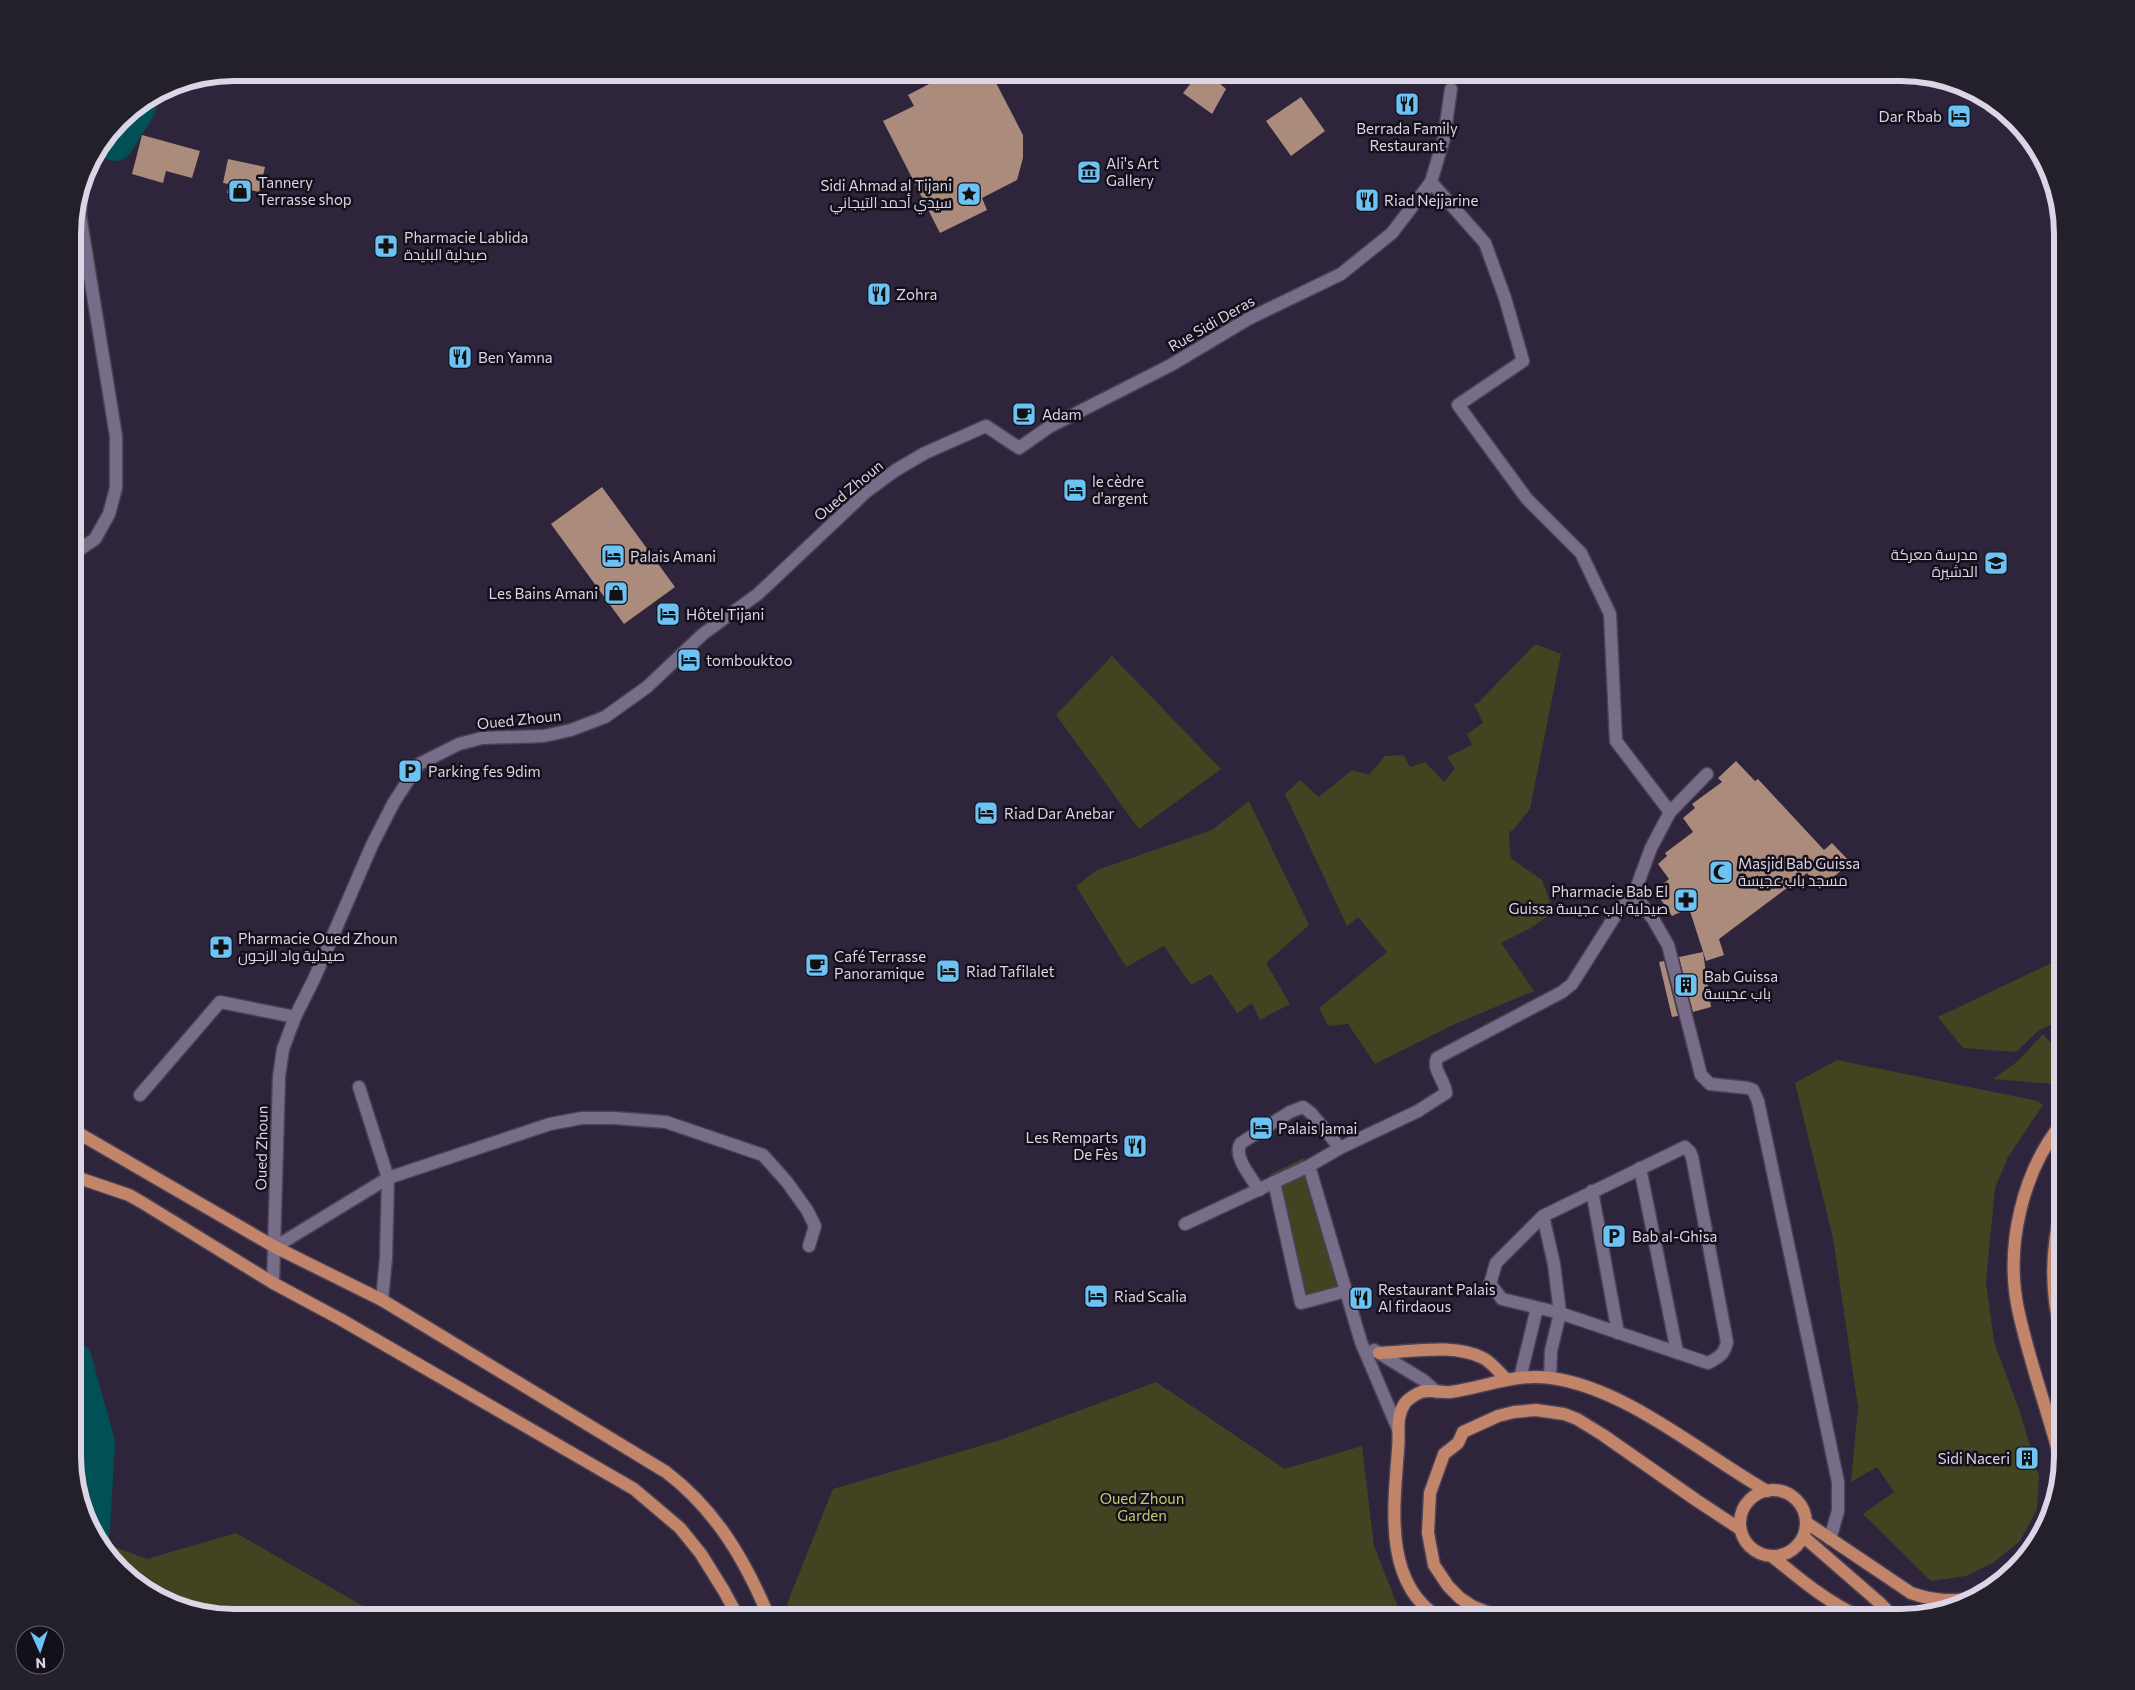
<svg xmlns="http://www.w3.org/2000/svg" width="2135" height="1690" viewBox="0 0 2135 1690" font-family="Commissioner,Cairo,sans-serif">
	<style>
		.green { fill: #424321 }
		.lines { fill: none; stroke-linecap: round; stroke-linejoin: round }
		.river { stroke: #015055; stroke-width: 38 }
		.building { fill: #ab8b7c }
		.minor-casing { stroke: #4a4155; stroke-width: 15 }
		.major-casing { stroke: #4a4155; stroke-width: 15 }
		.minor { stroke: #786d89; stroke-width: 12 }
		.major { stroke: #c28569; stroke-width: 12 }
		.labels { text-anchor: middle; dominant-baseline: central; stroke-width: 5; stroke-linejoin: round; paint-order: stroke }
		.poi-label { font-size: 15px; fill: #dbd5e5; stroke: #14101b; text-anchor: start }
		.street-label { font-size: 15px; fill: #dbd5e5; stroke: #14101b }
		.park-label { font-size: 15px; fill: #c5c96f; stroke: #14101b }
		.rim { fill: none; stroke: #dbd5e5; stroke-width: 6 }
	</style>
	<rect width="100%" height="100%" fill="#2e243c"/>
	<!-- green -->
	<g class="green">
		<path d="M1535 644 1561 654 1530 809 1513 830 1509 832 1510 854 1512 859 1542 880 1554 912 1529 929 1501 943 1534 991 1455 1024 1375 1064 1348 1024 1328 1026 1319 1008 1387 952 1358 917 1347 926 1285 794 1300 780 1319 797 1352 770 1369 775 1385 756 1404 755 1410 767 1425 762 1444 782 1455 769 1447 757 1472 745 1467 734 1483 723 1474 704 1478 703Z"/>
		<path d="M1112 656 1221 769 1139 829 1056 715Z"/>
		<path d="M1249 801 1309 925 1266 963 1290 1004 1260 1020 1252 1003 1237 1013 1211 974 1191 985 1164 946 1126 967 1076 886 1097 870 1212 830Z"/>
		<path d="M2062 958V1020L2039 1030 2016 1052 1963 1048 1938 1017Z"/>
		<path d="M2043 1034 2062 1056V1071L2054 1084 1993 1079 2018 1061Z"/>
		<path d="M1837 1060 2038 1101 2043 1105 2008 1157 1995 1188 1986 1282 1994 1342 2019 1409 2039 1476 2037 1509 2020 1541 1994 1562 1966 1576 1931 1581 1863 1514 1894 1492 1877 1467 1851 1482 1858 1407 1833 1238 1795 1083Z"/>
		<path d="M1304 1158 1334 1251 1342 1290 1300 1302 1271 1174Z"/>
		<path d="M1156 1382 1285 1469 1362 1446 1374 1546 1398 1607 1411 1617H793L787 1604 833 1489 1000 1440Z"/>
		<path d="M236 1533 382 1617H234L182 1609 128 1578 101 1542 147 1559Z"/>
	</g>
	<g class="lines">
		<!-- river -->
		<g class="river">
			<path d="M115 142 137 107"/>
			<path d="M73 1360 96 1443 91 1530"/>
		</g>
	</g>
	<!-- building -->
	<g class="building">
		<path d="M952 72H967L993 77 1023 135V158L1017 180 982 198 987 210 940 233 883 121 914 106 908 95Z"/>
		<path d="M1200 72H1207L1226 89 1212 114 1183 93Z"/>
		<path d="M1301 97 1325 131 1291 156 1266 121Z"/>
		<path d="M142 135 200 151 192 178 166 171 163 183 132 174Z"/>
		<path d="M228 159 265 167 259 192 247 189 246 197 227 193 229 184 223 183Z"/>
		<path d="M602 487 675 587 624 624 551 524Z"/>
		<path d="M1736 761 1755 781 1758 779 1824 850 1832 843 1850 862 1821 889 1807 873 1719 939 1724 955 1706 961 1689 908 1672 916 1655 891 1669 879 1658 864 1667 856 1665 853 1693 832 1683 818 1695 808 1692 804 1722 782 1718 778Z"/>
		<path d="M1703 952 1711 1007 1693 1012 1679 957Z"/>
		<path d="M1664 961 1678 1016 1672 1017 1659 962Z"/>
	</g>
	<g class="lines">
		<!-- minor casing -->
		<g class="minor-casing">
			<g id="minor">
				<path d="M1431 182 1485 243 1505 298 1523 361 1458 405 1527 499 1581 553 1610 614 1616 741 1670 812"/>
				<path d="M73 554 95 539 109 514 116 488V436L80 215 81 195"/>
				<path d="M1634 894 1653 919 1668 945 1701 1075 1710 1084 1748 1088 1753 1090 1758 1101 1838 1482V1511L1830 1539"/>
				<path d="M359 1087 388 1178 386 1258 382 1300"/>
				<path d="M140 1095 220 1002 295 1017 314 979 372 845 394 802 419 764 459 744 482 738 544 736 571 730 605 717 647 687 703 634 758 594 866 492 896 470 925 453 986 426 1019 448 1049 427 1171 365 1248 319 1341 274 1392 233 1431 182 1444 138 1451 89"/>
				<path d="M1685 1147 1690 1152 1692 1157 1727 1342C1724 1355 1719 1357 1708 1363L1560 1313 1502 1299 1490 1284 1496 1263 1543 1216Z"/>
				<path d="M1309 1166 1361 1342 1398 1429"/>
				<path d="M1640 1168 1677 1352"/>
				<path d="M1274 1182 1301 1303 1346 1291"/>
				<path d="M1259 1190C1252 1178 1232 1156 1241 1143L1290 1112 1303 1107 1311 1113 1340 1148"/>
				<path d="M1592 1191 1618 1333"/>
				<path d="M1543 1216 1554 1264 1560 1313 1551 1351 1550 1378"/>
				<path d="M1185 1224 1309 1166 1340 1148 1418 1111 1446 1093C1445 1080 1432 1070 1437 1058L1562 992 1572 984 1620 908 1634 894 1651 848 1670 812 1707 774"/>
				<path d="M275 1247 388 1178 550 1124 582 1118H614L666 1122 763 1155 787 1182 807 1210 815 1226 809 1246"/>
				<path d="M273 1283 279 1077 283 1049 295 1017"/>
				<path d="M1374 1350 1423 1380 1437 1392"/>
				<path d="M1520 1378 1537 1308"/>
			</g>
		</g>
		<!-- major casing -->
		<g class="major-casing">
			<g id="major">
				<path d="M73 1130 275 1247 382 1300 666 1472C716 1510 745 1560 769 1617"/>
				<path d="M73 1176 129 1195 143 1203 273 1283 340 1319 634 1489 680 1528 701 1554 724 1591 738 1617"/>
				<path d="M2062 1335C2049 1291 2051 1249 2062 1205"/>
				<path d="M1379 1353C1412 1352 1453 1343 1483 1358 1491 1362 1499 1372 1506 1379"/>
				<path d="M2061 1462C2048 1411 2029 1361 2018 1309 2005 1247 2022 1172 2062 1123"/>
				<circle cx="1773" cy="1523" r="33"/>
				<path d="M1807 1523 1911 1593C1934 1601 1953 1602 1977 1597"/>
				<path d="M1804 1537 1881 1604 1893 1617"/>
				<path d="M1773 1557C1801 1580 1827 1602 1860 1617"/>
				<path d="M1438 1617C1383 1582 1394 1506 1398 1450 1400 1434 1395 1417 1405 1403 1408 1399 1416 1394 1421 1392 1431 1389 1441 1393 1451 1392 1486 1387 1514 1373 1551 1378 1626 1388 1702 1454 1767 1491"/>
				<path d="M1499 1617 1472 1606 1460 1598 1448 1586 1434 1565 1428 1533 1430 1493 1444 1454 1458 1443 1463 1432 1498 1416 1514 1412 1536 1410 1564 1414 1577 1419 1603 1435 1696 1500 1740 1529"/>
			</g>
		</g>
		<!-- minor -->
		<use href="#minor" class="minor"/>
		<!-- major -->
		<use href="#major" class="major"/>
	</g>
	<!-- icons -->
	<defs>
		<g id="restaurant-square" transform="scale(1.25)"><rect x="-9" y="-9" width="18" height="18" rx="4" fill="#6cc2f3" stroke="#14101b"/><path d="M-5-6h1v4h1v-4h1v4h1v-4h1v5L-1.5 .5V6h-2V.5L-5-1ZM5-6V6H3V1.5H1.5Q1.5-4 5-6Z" fill="#111"/></g>
		<g id="hotel-square" transform="scale(1.25)"><rect x="-9" y="-9" width="18" height="18" rx="4" fill="#6cc2f3" stroke="#14101b"/><path d="M-6-4.5h1.5V1H6V5H4.5V3h-9V5H-6ZM-4 0a1.8 1.8 0 1 1 3.6 0ZM.5 0V-2.5h3Q6-2.5 6 0Z" fill="#111"/></g>
		<g id="museum-square" transform="scale(1.25)"><rect x="-9" y="-9" width="18" height="18" rx="4" fill="#6cc2f3" stroke="#14101b"/><path d="M0-6L6-3V-2H-6V-3ZM-5-1h2V3h-2ZM-1-1h2V3h-2ZM3-1h2V3H3ZM-6 4H6V6H-6Z" fill="#111"/></g>
		<g id="shop-square" transform="scale(1.25)"><rect x="-9" y="-9" width="18" height="18" rx="4" fill="#6cc2f3" stroke="#14101b"/><path d="M-5-2.5h2.3a2.7 3.5 0 0 1 5.4 0H5L5.5 6h-11ZM-1.5-2.5h3a1.5 2.3 0 0 0-3 0Z" fill="#111"/></g>
		<g id="sight-square" transform="scale(1.25)"><rect x="-9" y="-9" width="18" height="18" rx="4" fill="#6cc2f3" stroke="#14101b"/><path d="M0-6L1.8-2.2L6-1.7L2.9 1.2L3.7 5.4L0 3.3L-3.7 5.4L-2.9 1.2L-6-1.7L-1.8-2.2Z" fill="#111"/></g>
		<g id="pharmacy-square" transform="scale(1.25)"><rect x="-9" y="-9" width="18" height="18" rx="4" fill="#6cc2f3" stroke="#14101b"/><path d="M-2-6h4v4h4v4h-4v4h-4v-4h-4v-4h4Z" fill="#111"/></g>
		<g id="cafe-square" transform="scale(1.25)"><rect x="-9" y="-9" width="18" height="18" rx="4" fill="#6cc2f3" stroke="#14101b"/><path d="M-5.5-4.5H6V0H3Q3 3.5 0 3.5H-2.5Q-5.5 3.5-5.5 0ZM3-3.2v2h1.7v-2ZM-6 4.5H4V6H-6Z" fill="#111"/></g>
		<g id="school-square" transform="scale(1.25)"><rect x="-9" y="-9" width="18" height="18" rx="4" fill="#6cc2f3" stroke="#14101b"/><path d="M0-5L7-2L0 1L-7-2ZM-4 1L0 2.5L4 1V4Q0 6-4 4Z" fill="#111"/></g>
		<g id="parking-square" transform="scale(1.25)"><rect x="-9" y="-9" width="18" height="18" rx="4" fill="#6cc2f3" stroke="#14101b"/><path d="M-3.5-5.5H1a3.5 3.5 0 0 1 0 7H-1V5.5H-3.5ZM-1-3.4V-.6H.8a1.4 1.4 0 0 0 0-2.8Z" fill="#111"/></g>
		<g id="mosque-square" transform="scale(1.25)"><rect x="-9" y="-9" width="18" height="18" rx="4" fill="#6cc2f3" stroke="#14101b"/><path d="M3.5-4.9A6 6 0 1 0 3.5 4.9A5 5 0 1 1 3.5-4.9Z" fill="#111"/></g>
		<g id="building-square" transform="scale(1.25)"><rect x="-9" y="-9" width="18" height="18" rx="4" fill="#6cc2f3" stroke="#14101b"/><path d="M-4-6H4V6H1V3H-1V6H-4ZM-2.5-4.3h1.7v1.8h-1.7ZM.8-4.3h1.7v1.8H.8ZM-2.5-1h1.7V.8h-1.7ZM.8-1h1.7V.8H.8Z" fill="#111"/></g>
	</defs>
	<g fill-rule="evenodd">
		<use href="#restaurant-square" x="1407" y="104"/>
		<use href="#hotel-square" x="1959" y="116"/>
		<use href="#museum-square" x="1089" y="172"/>
		<use href="#shop-square" x="240" y="191"/>
		<use href="#sight-square" x="969" y="194"/>
		<use href="#restaurant-square" x="1367" y="200"/>
		<use href="#pharmacy-square" x="386" y="246"/>
		<use href="#restaurant-square" x="879" y="294"/>
		<use href="#restaurant-square" x="460" y="357"/>
		<use href="#cafe-square" x="1024" y="414"/>
		<use href="#hotel-square" x="1075" y="490"/>
		<use href="#hotel-square" x="613" y="556"/>
		<use href="#school-square" x="1996" y="563"/>
		<use href="#shop-square" x="616" y="593"/>
		<use href="#hotel-square" x="668" y="614"/>
		<use href="#hotel-square" x="689" y="660"/>
		<use href="#parking-square" x="410" y="771"/>
		<use href="#hotel-square" x="986" y="813"/>
		<use href="#mosque-square" x="1721" y="872"/>
		<use href="#pharmacy-square" x="1686" y="900"/>
		<use href="#pharmacy-square" x="221" y="947"/>
		<use href="#cafe-square" x="817" y="965"/>
		<use href="#hotel-square" x="948" y="971"/>
		<use href="#building-square" x="1686" y="985"/>
		<use href="#hotel-square" x="1261" y="1128"/>
		<use href="#restaurant-square" x="1135" y="1146"/>
		<use href="#parking-square" x="1614" y="1236"/>
		<use href="#hotel-square" x="1096" y="1296"/>
		<use href="#restaurant-square" x="1361" y="1298"/>
		<use href="#building-square" x="2027" y="1458"/>
	</g>
	<g class="labels">
		<!-- poi labels -->
		<g class="poi-label">
			<text x="1942" y="116" text-anchor="end">Dar Rbab</text>
			<text x="1407" y="128" text-anchor="middle">Berrada Family<tspan x="1407" dy="17">Restaurant</tspan></text>
			<text x="1106" y="163">Ali's Art<tspan x="1106" dy="17">Gallery</tspan></text>
			<text x="258" y="182">Tannery<tspan x="258" dy="17">Terrasse shop</tspan></text>
			<text x="952" y="185" text-anchor="end">Sidi Ahmad al Tijani<tspan x="952" dy="17">سيدي أحمد التيجاني</tspan></text>
			<text x="1384" y="200">Riad Nejjarine</text>
			<text x="404" y="237">Pharmacie Lablida<tspan x="404" dy="17">صيدلية البليدة</tspan></text>
			<text x="896" y="294">Zohra</text>
			<text x="478" y="357">Ben Yamna</text>
			<text x="1042" y="414">Adam</text>
			<text x="1092" y="481">le cèdre<tspan x="1092" dy="17">d'argent</tspan></text>
			<text x="1978" y="554" text-anchor="end">مدرسة معركة<tspan x="1978" dy="17">الدشيرة</tspan></text>
			<text x="630" y="556">Palais Amani</text>
			<text x="598" y="593" text-anchor="end">Les Bains Amani</text>
			<text x="686" y="614">Hôtel Tijani</text>
			<text x="706" y="660">tombouktoo</text>
			<text x="428" y="771">Parking fes 9dim</text>
			<text x="1004" y="813">Riad Dar Anebar</text>
			<text x="1738" y="863">Masjid Bab Guissa<tspan x="1738" dy="17">مسجد باب عجيسة</tspan></text>
			<text x="1668" y="891" text-anchor="end">Pharmacie Bab El<tspan x="1668" dy="17">Guissa صيدلية باب عجيسة</tspan></text>
			<text x="238" y="938">Pharmacie Oued Zhoun<tspan x="238" dy="17">صيدلية واد الزحون</tspan></text>
			<text x="834" y="956">Café Terrasse<tspan x="834" dy="17">Panoramique</tspan></text>
			<text x="966" y="971">Riad Tafilalet</text>
			<text x="1704" y="976">Bab Guissa<tspan x="1704" dy="17">باب عجيسة</tspan></text>
			<text x="1278" y="1128">Palais Jamai</text>
			<text x="1118" y="1137" text-anchor="end">Les Remparts<tspan x="1118" dy="17">De Fès</tspan></text>
			<text x="1632" y="1236">Bab al-Ghisa</text>
			<text x="1378" y="1289">Restaurant Palais<tspan x="1378" dy="17">Al firdaous</tspan></text>
			<text x="1114" y="1296">Riad Scalia</text>
			<text x="2010" y="1458" text-anchor="end">Sidi Naceri</text>
		</g>
		<!-- street labels -->
		<g class="street-label">
			<text transform="translate(1211 323) rotate(-30)">Rue Sidi Deras</text>
			<text transform="translate(848 490) rotate(-40)">Oued Zhoun</text>
			<text transform="translate(519 719) rotate(-6)">Oued Zhoun</text>
			<text transform="translate(261 1148) rotate(-89)">Oued Zhoun</text>
		</g>
		<!-- park labels -->
		<g class="park-label">
			<text x="1142" y="1498">Oued Zhoun<tspan x="1142" dy="17">Garden</tspan></text>
		</g>
	</g>
	<!-- crop -->
	<path d="M0 0H2135V1690H0ZM234 81H1901A153 153 0 0 1 2054 234V1456A153 153 0 0 1 1901 1609H234A153 153 0 0 1 81 1456V234A153 153 0 0 1 234 81Z" fill="#24202b" fill-rule="evenodd"/>
	<path class="rim" d="M234 81H1901A153 153 0 0 1 2054 234V1456A153 153 0 0 1 1901 1609H234A153 153 0 0 1 81 1456V234A153 153 0 0 1 234 81Z"/>
	<!-- north arrow -->
	<g transform="translate(40 1650) rotate(177)"><circle r="24" fill="#14101b" stroke="#645f6c"/>
	<path d="M0-4L9 19L0 12L-9 19Z" fill="#6cc2f3"/>
	<text y="-8" font-size="14" font-weight="bold" text-anchor="middle" fill="#dbd5e5">N</text>
	</g>
</svg>
